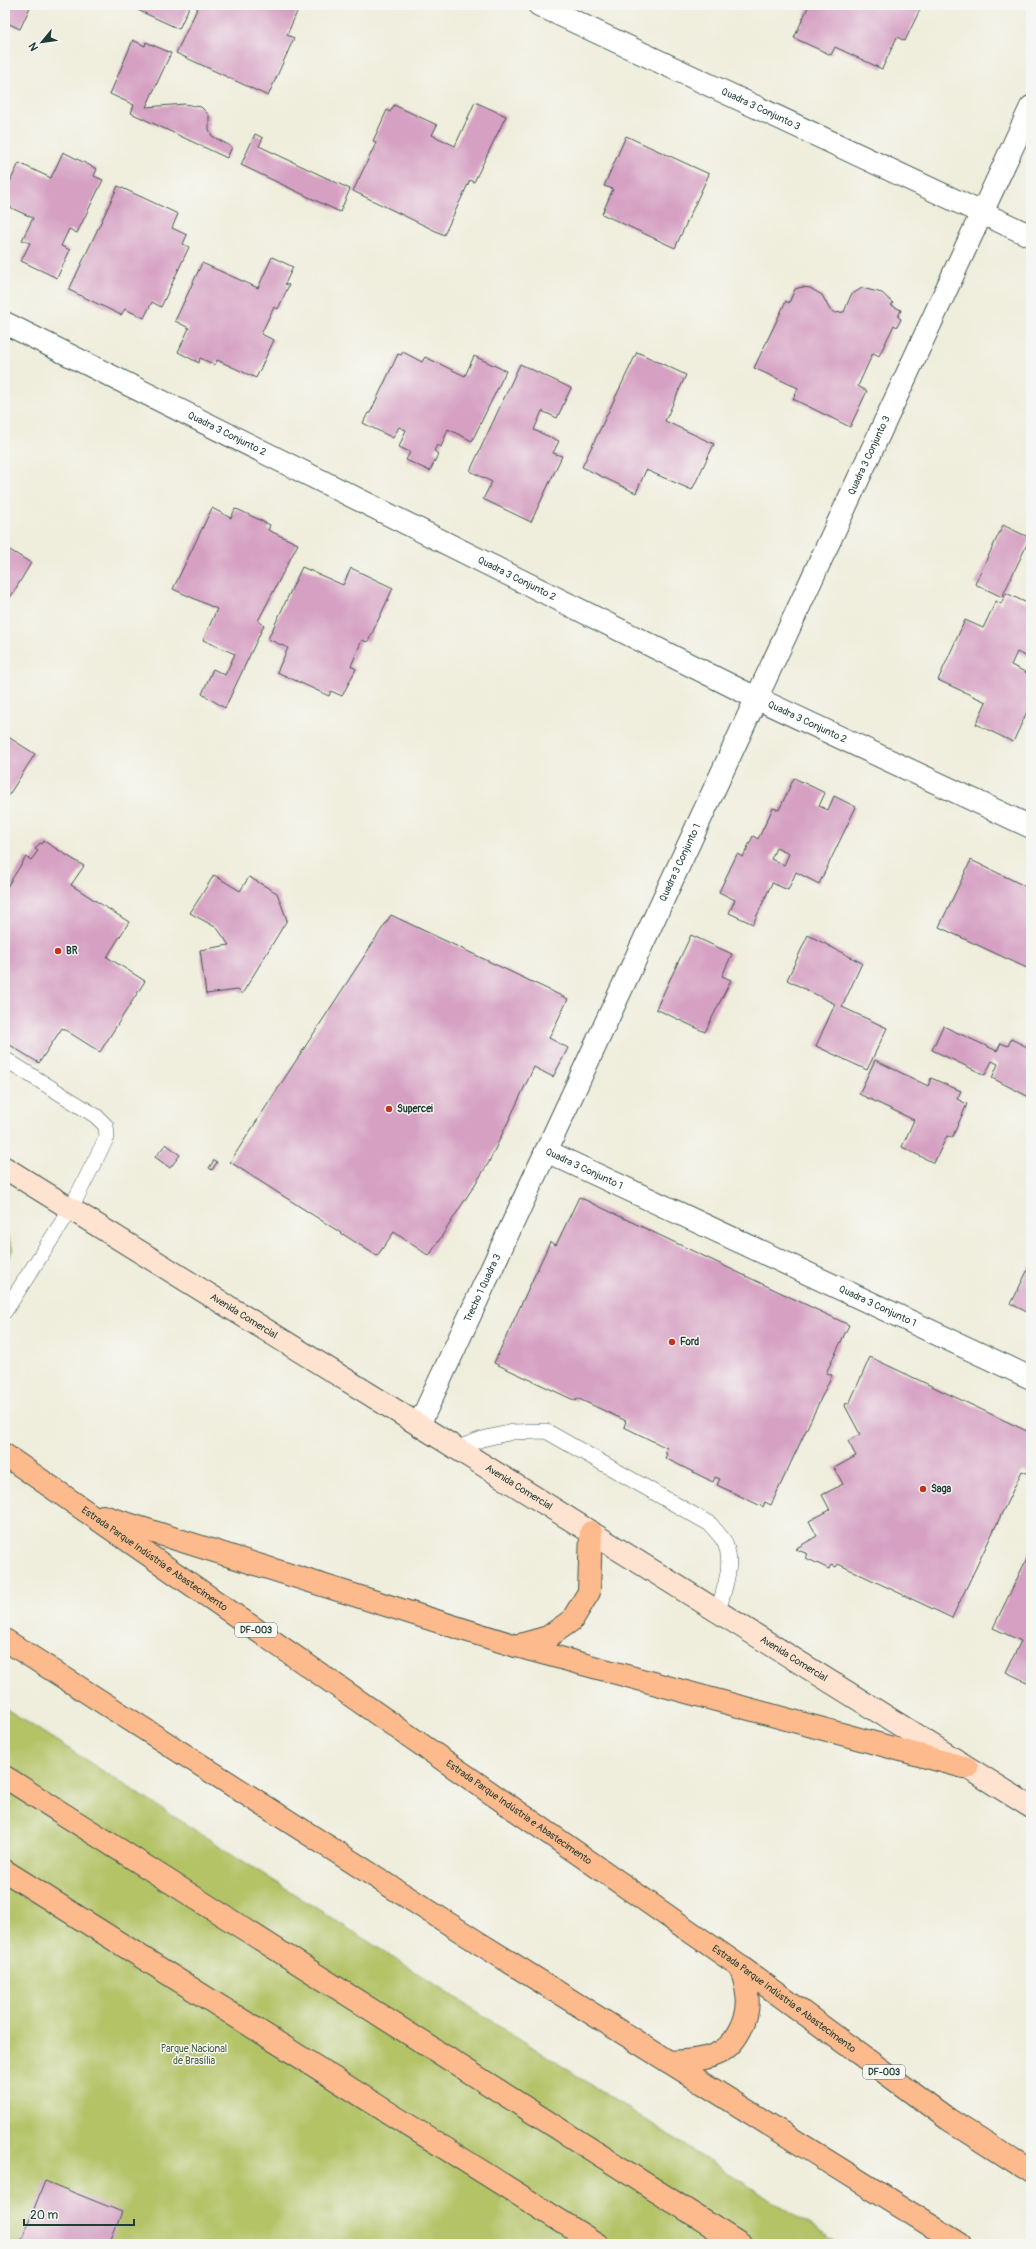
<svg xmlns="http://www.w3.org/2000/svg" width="1036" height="2249" viewBox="0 0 1036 2249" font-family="Pangolin,sans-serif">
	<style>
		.green { fill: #b3c366; stroke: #69804d }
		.building { fill: #d6a0c3; fill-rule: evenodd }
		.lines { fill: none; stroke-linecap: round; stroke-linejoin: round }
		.lane-casing { stroke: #3e574d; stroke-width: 16 }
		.street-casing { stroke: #3e574d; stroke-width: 24 }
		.secondary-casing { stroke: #3e574d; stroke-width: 24 }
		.primary-casing { stroke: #3e574d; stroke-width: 24 }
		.highway-casing { stroke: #3e574d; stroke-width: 24 }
		.lane { stroke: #fff; stroke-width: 15 }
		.street { stroke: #fff; stroke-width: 22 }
		.secondary { stroke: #fee3d1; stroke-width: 22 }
		.primary { stroke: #fcba8d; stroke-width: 22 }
		.highway { stroke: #fcba8d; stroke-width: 22 }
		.poi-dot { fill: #c8321e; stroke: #f6f6f2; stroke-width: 1.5 }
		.labels { text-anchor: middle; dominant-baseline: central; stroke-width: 3; stroke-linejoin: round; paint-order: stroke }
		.shield { fill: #f6f6f2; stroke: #60746d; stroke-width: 1 }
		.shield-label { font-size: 9px; font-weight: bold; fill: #1f3d34 }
		.street-label { font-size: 10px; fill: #1f3d34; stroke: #f6f6f2 }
		.poi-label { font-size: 10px; font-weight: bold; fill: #1f3d34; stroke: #f6f6f2; text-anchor: start }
		.park-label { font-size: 10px; fill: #445e40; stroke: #f6f6f2 }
	</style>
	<rect width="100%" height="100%" fill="#f6f6f2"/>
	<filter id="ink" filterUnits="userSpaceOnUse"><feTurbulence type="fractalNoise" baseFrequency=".025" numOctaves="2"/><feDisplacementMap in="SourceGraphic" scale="8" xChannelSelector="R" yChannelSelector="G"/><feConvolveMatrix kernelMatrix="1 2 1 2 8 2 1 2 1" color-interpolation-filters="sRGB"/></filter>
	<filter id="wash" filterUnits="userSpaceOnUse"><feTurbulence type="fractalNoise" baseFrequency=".012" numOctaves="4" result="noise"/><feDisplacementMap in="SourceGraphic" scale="16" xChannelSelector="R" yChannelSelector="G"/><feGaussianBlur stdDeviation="0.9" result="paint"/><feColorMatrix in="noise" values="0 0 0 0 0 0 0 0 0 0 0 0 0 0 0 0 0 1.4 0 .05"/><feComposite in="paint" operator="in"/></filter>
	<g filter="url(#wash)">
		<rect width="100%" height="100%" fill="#efeddb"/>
		<!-- green -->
		<g class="green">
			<path d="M5 1230 13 1249 5 1264Z"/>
			<path d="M5 1708 839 2244H5Z"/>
		</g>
		<g id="blocks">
			<!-- building -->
			<g class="building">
				<path d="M5 5H31L20 29 5 22Z"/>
				<path d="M127 5H190L179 29Z"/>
				<path d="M199 5H300L287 35 294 38 268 96 176 53Z"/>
				<path d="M809 5H922L905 41 897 37 882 69 835 47 831 55 794 38Z"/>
				<path d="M133 40 145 46 146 42 171 53 146 107 185 104 201 107 209 115V129L212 136 232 147 227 158 131 113 134 105 110 94Z"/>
				<path d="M475 102 506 116 474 182 470 180 444 235 353 191 376 143 373 141 387 110 390 112 394 105 437 125 432 135 455 146Z"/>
				<path d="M255 134 263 138 259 146 350 189 340 212 241 165Z"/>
				<path d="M626 136 709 174 675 248 602 214 613 189 604 186Z"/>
				<path d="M63 152 97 169 94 176 103 180 77 233 69 229 61 246 70 250 57 278 21 261 30 243 22 240 33 218 5 205V192L19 163 51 178Z"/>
				<path d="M118 186 178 214 172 228 187 235 183 244 189 247 161 307 152 302 144 318 125 309 121 315 69 290Z"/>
				<path d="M272 257 293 267 285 284 289 285 278 309 274 307 261 334 274 340 256 378 217 360 215 365 200 358 199 363 178 352 189 328 175 321 202 263 258 288Z"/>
				<path d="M802 287 810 288 822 295 830 310 835 313 844 312 851 295 862 288 882 293 893 303 891 305 901 310 898 317 901 319 897 327 894 325 879 356 873 353 858 386 867 391 850 427 793 399 798 388 754 368 786 301 789 303 795 289Z"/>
				<path d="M403 352 422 362 425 357 465 376 474 356 506 371 472 441 448 429 441 447 437 445 434 451 438 454 430 471 406 460 410 452 399 447 406 430 399 427 393 438 363 423 368 413H370L398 354 401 355Z"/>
				<path d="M637 352 686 375 665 421 714 444 692 490 646 470 636 493 582 467Z"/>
				<path d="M520 364 571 388 557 418 542 411 534 430 559 441 553 453 562 456 531 522 483 499 492 482 470 471Z"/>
				<path d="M212 508 231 518 235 509 239 510 270 525 268 530 298 544 258 621 264 625 225 708 202 694 213 669 225 675 235 654 203 640 217 609 173 589Z"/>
				<path d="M1003 525 1030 538 1002 597 975 584Z"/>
				<path d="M5 547 31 563 10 598 5 595Z"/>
				<path d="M302 567 343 585 351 568 393 588 368 642 362 640 351 666 356 669 342 696 331 691 329 696 277 672 288 648 268 639Z"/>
				<path d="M1006 593 1031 605V659L1017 652 1011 665 1031 675V703L1013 742 976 724 986 702 938 680 965 620 983 628 996 601 1001 604Z"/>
				<path d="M5 735 35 754 5 801Z"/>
				<path d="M794 778 825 793 819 806 828 810 834 796 856 807 819 884 796 872 788 890 772 883 753 924 729 913 735 900 719 892 737 854 743 857 753 836 758 839 773 808 779 810ZM776 848 789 854 784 865 771 859Z"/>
				<path d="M44 841 84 866 71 885 129 922 107 957 145 981 100 1052 62 1028 39 1063 5 1042V890L26 857 31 860 38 851 35 849 40 843 42 844Z"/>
				<path d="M971 860 1031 889V970L939 927Z"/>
				<path d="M214 875 240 891 249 877 277 893 287 920 242 994 238 990 206 994 200 950 229 945 217 928 190 913Z"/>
				<path d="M391 915 568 999 549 1038 568 1048 553 1077 534 1067 488 1164 429 1256 394 1232 377 1256 230 1162Z"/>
				<path d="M691 935 732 954 722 976 731 980 705 1032 656 1009Z"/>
				<path d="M808 935 862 963 842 1007 887 1028 867 1070 816 1046 835 1004 787 980Z"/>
				<path d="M943 1026 997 1051 1001 1043 1008 1046 1011 1039 1031 1049V1098L992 1078 998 1064 992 1061 985 1075 932 1050Z"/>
				<path d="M875 1060 928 1086 931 1078 961 1091 957 1099 967 1104 952 1138 947 1136 934 1163 902 1147 914 1120 859 1094Z"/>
				<path d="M166 1144 180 1155 170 1168 155 1157Z"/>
				<path d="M214 1160 217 1162 212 1170 209 1168Z"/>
				<path d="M579 1197 849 1325 826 1373 832 1375 771 1505 765 1502 763 1507 717 1485 720 1479 715 1477 713 1482 665 1458 667 1454 665 1453 667 1448 624 1427 626 1421 624 1420 577 1398 576 1401 494 1363 550 1242 556 1245Z"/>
				<path d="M1031 1263V1314L1011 1304Z"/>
				<path d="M870 1357 1031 1433V1475L1022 1471 952 1618 838 1564 836 1567 831 1565 829 1569 806 1558 808 1554 795 1549 817 1536 809 1521 830 1510 822 1495 843 1484 834 1468 856 1456 848 1441 860 1434 845 1406 846 1403 849 1404Z"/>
				<path d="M1031 1550V1684L1006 1672 1021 1641 993 1628Z"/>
				<path d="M45 2181 122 2212 109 2244H20Z"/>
			</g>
		</g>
	</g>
	<g filter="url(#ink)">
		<use href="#blocks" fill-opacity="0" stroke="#3e574d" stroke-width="1"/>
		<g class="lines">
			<!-- lane casing -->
			<g class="lane-casing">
				<g id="lane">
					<path d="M5 1059 96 1116 106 1126 107 1137 70 1210 5 1311"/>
					<path d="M458 1448 482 1439 513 1432 546 1431 710 1524C714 1529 720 1535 724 1541 735 1563 724 1589 718 1611"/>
				</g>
			</g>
			<!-- street casing -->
			<g class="street-casing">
				<g id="street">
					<path id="s1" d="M539 5 1031 236"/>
					<path id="s2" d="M5 323 756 698 1031 827"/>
					<path id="s3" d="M546 1151 1031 1378"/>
					<path id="s4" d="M419 1425 1031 107"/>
				</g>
			</g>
			<!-- secondary casing -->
			<g class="secondary-casing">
				<g id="secondary">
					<path id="s5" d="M5 1168 419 1425 1031 1807"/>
				</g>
			</g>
			<!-- primary casing -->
			<g class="primary-casing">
				<g id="primary">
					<path d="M5 1777 740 2244"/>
					<path d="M5 1871 597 2244"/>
				</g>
			</g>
			<!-- highway casing -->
			<g class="highway-casing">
				<g id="highway">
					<path id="s6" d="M5 1455 741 1967 948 2119 1031 2172"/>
					<path d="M103 1516 516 1646 967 1768"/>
					<path d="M5 1640 479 1943 960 2244"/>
					<path d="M516 1646 548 1637 572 1620 589 1592 591 1532"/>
					<path d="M669 2062C684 2061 700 2061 714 2055 736 2047 751 2017 747 1994 746 1985 743 1976 741 1967"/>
				</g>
			</g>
			<!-- lane -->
			<use href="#lane" class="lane"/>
			<!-- street -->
			<use href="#street" class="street"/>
			<!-- secondary -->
			<use href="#secondary" class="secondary"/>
			<!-- primary -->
			<use href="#primary" class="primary"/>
			<!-- highway -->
			<use href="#highway" class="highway"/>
		</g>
	</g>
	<!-- markers -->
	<g class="poi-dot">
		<circle cx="58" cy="951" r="4"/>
		<circle cx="389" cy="1109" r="4"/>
		<circle cx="672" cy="1342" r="4"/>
		<circle cx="923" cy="1489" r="4"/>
	</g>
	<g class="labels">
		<!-- shield labels -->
		<g class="shield">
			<rect x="235" y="1623" width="42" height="14" rx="3"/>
			<rect x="863" y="2065" width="42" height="14" rx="3"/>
		</g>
		<g class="shield-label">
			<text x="256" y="1630">DF-003</text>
			<text x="884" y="2072">DF-003</text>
		</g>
		<!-- street labels -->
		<g class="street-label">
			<text stroke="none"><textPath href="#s1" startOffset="245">Quadra 3 Conjunto 3</textPath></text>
			<text stroke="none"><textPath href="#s2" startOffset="248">Quadra 3 Conjunto 2</textPath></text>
			<text stroke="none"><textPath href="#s4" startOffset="1069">Quadra 3 Conjunto 3</textPath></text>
			<text stroke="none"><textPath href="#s2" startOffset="572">Quadra 3 Conjunto 2</textPath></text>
			<text stroke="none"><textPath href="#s2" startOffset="896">Quadra 3 Conjunto 2</textPath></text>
			<text stroke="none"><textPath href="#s4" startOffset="620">Quadra 3 Conjunto 1</textPath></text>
			<text stroke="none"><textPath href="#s3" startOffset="42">Quadra 3 Conjunto 1</textPath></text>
			<text stroke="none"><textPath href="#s4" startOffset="151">Trecho 1 Quadra 3</textPath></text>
			<text stroke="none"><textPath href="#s3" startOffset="366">Quadra 3 Conjunto 1</textPath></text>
			<text stroke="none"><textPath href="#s5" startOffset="281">Avenida Comercial</textPath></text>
			<text stroke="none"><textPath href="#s5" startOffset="605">Avenida Comercial</textPath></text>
			<text stroke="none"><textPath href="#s6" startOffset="182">Estrada Parque Indústria e Abastecimento</textPath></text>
			<text stroke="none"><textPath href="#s5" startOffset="929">Avenida Comercial</textPath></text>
			<text stroke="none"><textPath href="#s6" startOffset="626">Estrada Parque Indústria e Abastecimento</textPath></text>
			<text stroke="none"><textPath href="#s6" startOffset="950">Estrada Parque Indústria e Abastecimento</textPath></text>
		</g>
		<!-- poi labels -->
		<g class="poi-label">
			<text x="66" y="951">BR</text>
			<text x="397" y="1109">Supercei</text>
			<text x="680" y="1342">Ford</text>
			<text x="931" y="1489">Saga</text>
		</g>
		<!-- park labels -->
		<g class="park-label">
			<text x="194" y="2049">Parque Nacional<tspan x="194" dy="12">de Brasília</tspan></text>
		</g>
	</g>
	<!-- margin -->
	<rect width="1036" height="2249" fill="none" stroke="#f6f6f2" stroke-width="20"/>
	<!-- north arrow -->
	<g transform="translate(42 42) rotate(241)" stroke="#f6f6f2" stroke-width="3" paint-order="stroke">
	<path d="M0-3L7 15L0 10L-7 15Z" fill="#1f3d34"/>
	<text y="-6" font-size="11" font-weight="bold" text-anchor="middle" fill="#1f3d34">N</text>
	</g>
	<!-- scale -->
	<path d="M24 2219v6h110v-6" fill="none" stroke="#1f3d34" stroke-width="2"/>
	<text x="30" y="2219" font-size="12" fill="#1f3d34" stroke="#f6f6f2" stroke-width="3" paint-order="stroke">20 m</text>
</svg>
